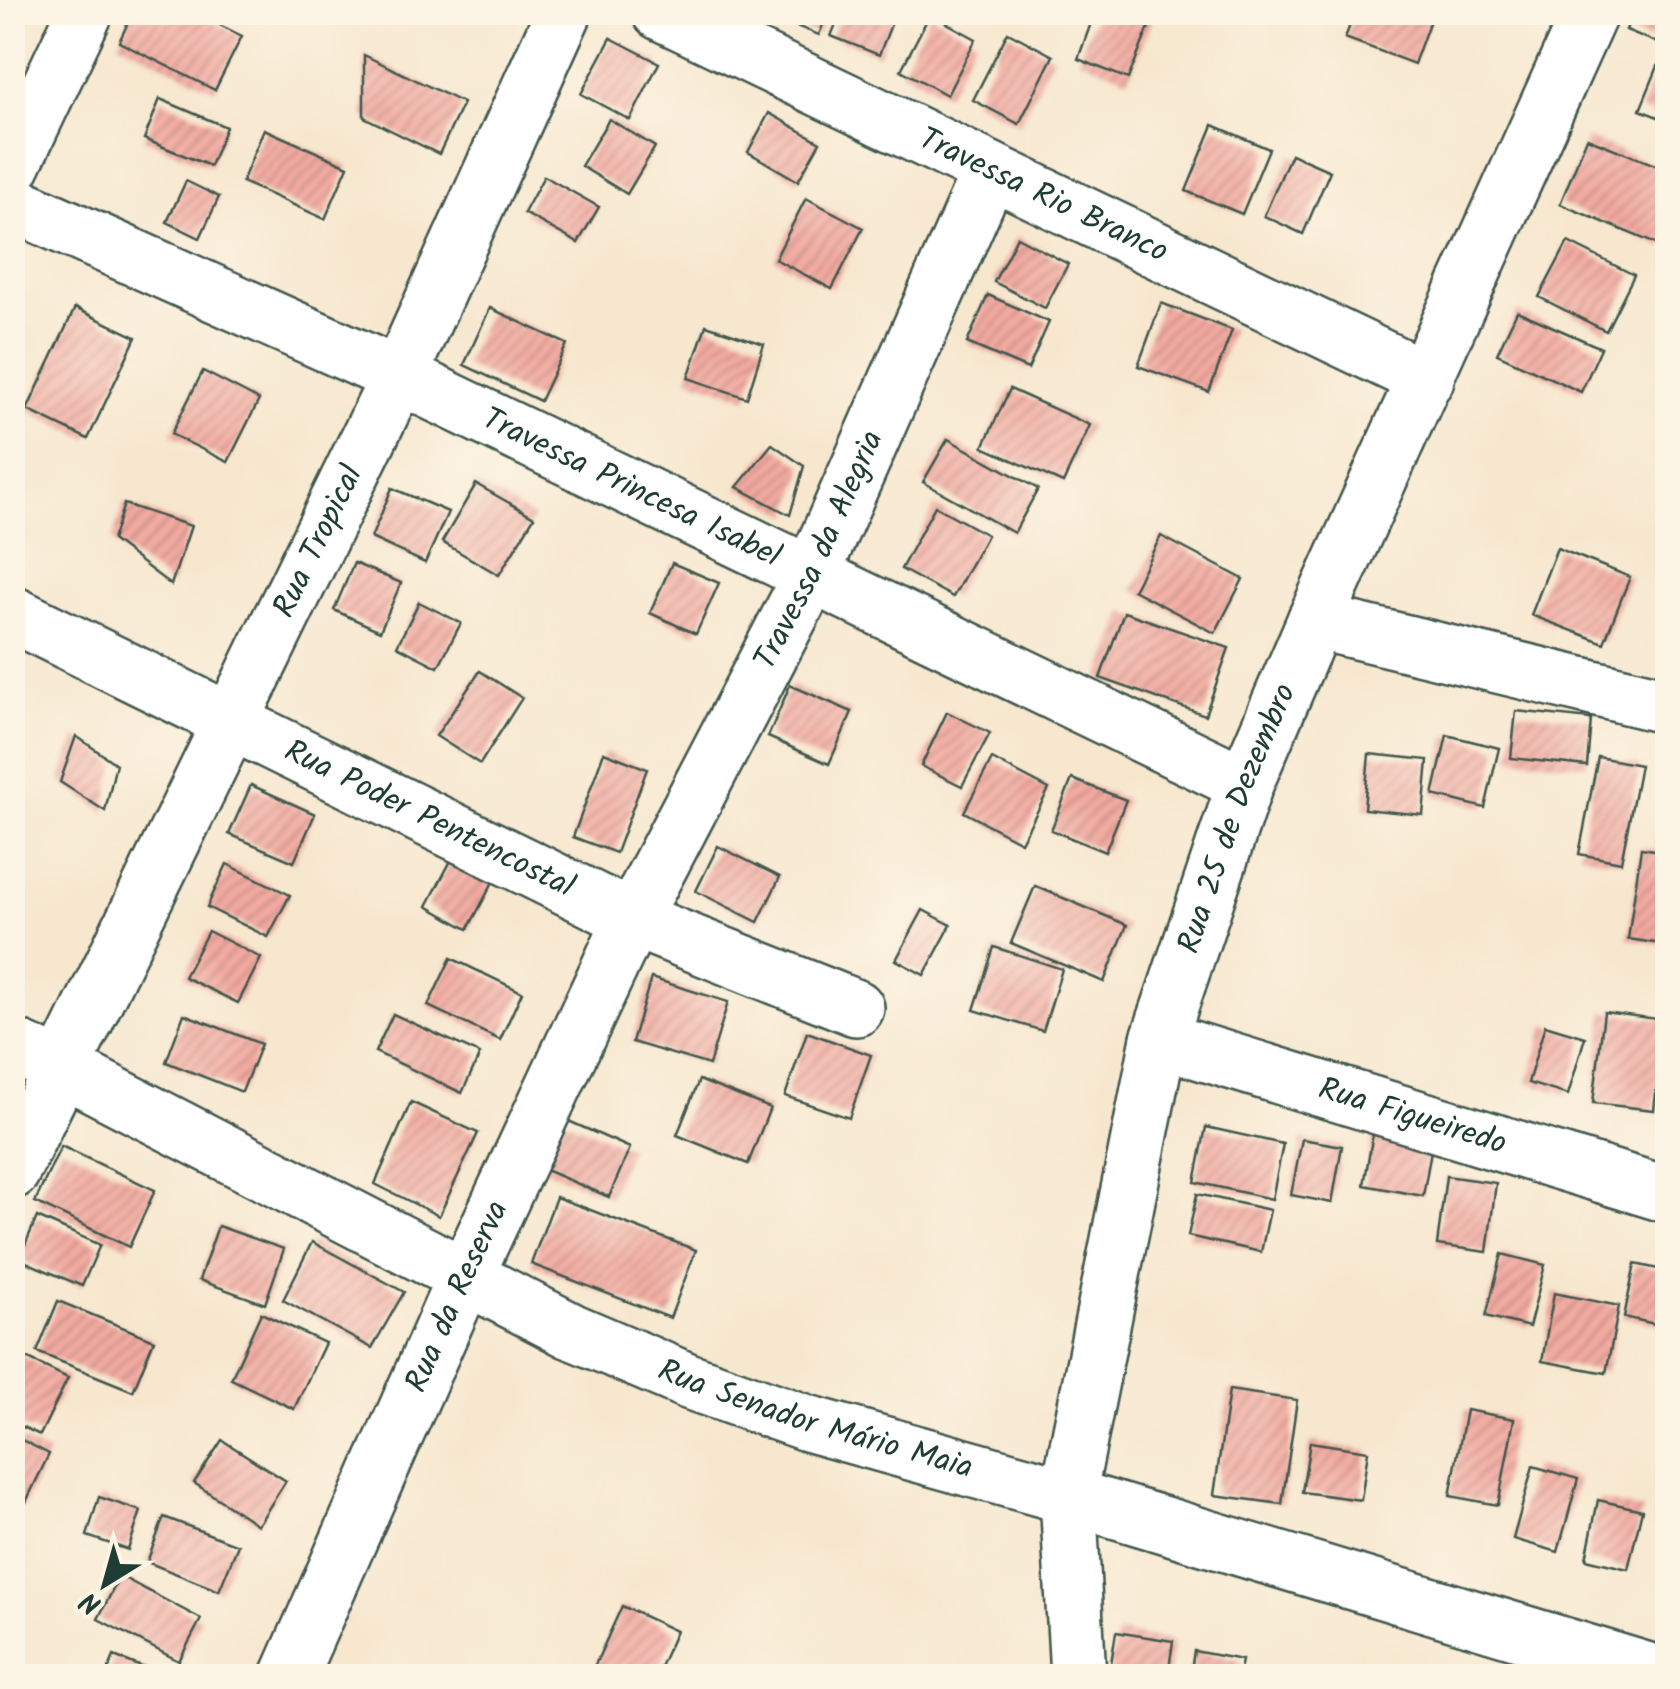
<svg xmlns="http://www.w3.org/2000/svg" width="1680" height="1689" viewBox="0 0 1680 1689" font-family="Kalam,sans-serif">
	<style>
		.building { fill: url(#building-hatch) }
		.lines { fill: none; stroke-linecap: round; stroke-linejoin: round }
		.minor-casing { stroke: #3f564b; stroke-width: 60 }
		.minor { stroke: #fff; stroke-width: 55 }
		.labels { text-anchor: middle; dominant-baseline: central; stroke-width: 8; stroke-linejoin: round; paint-order: stroke }
		.street-label { font-size: 32px; fill: #1f3d34; stroke: #fcf5e5 }
	</style>
	<defs>
		<pattern id="building-hatch" width="6" height="6" patternUnits="userSpaceOnUse" patternTransform="scale(2.5)"><rect width="6" height="6" fill="#f3aaa1"/><path d="M-1 1l2-2M0 6l6-6M5 7l2-2" fill="none" stroke="#c48c84"/></pattern>
	</defs>
	<rect width="100%" height="100%" fill="#fcf5e5"/>
	<filter id="ink" filterUnits="userSpaceOnUse"><feTurbulence type="fractalNoise" baseFrequency=".01" numOctaves="2"/><feDisplacementMap in="SourceGraphic" scale="20" xChannelSelector="R" yChannelSelector="G"/><feConvolveMatrix kernelMatrix="1 2 1 2 8 2 1 2 1" color-interpolation-filters="sRGB"/></filter>
	<filter id="wash" filterUnits="userSpaceOnUse"><feTurbulence type="fractalNoise" baseFrequency=".0048" numOctaves="4" result="noise"/><feDisplacementMap in="SourceGraphic" scale="40" xChannelSelector="R" yChannelSelector="G"/><feGaussianBlur stdDeviation="2.25" result="paint"/><feColorMatrix in="noise" values="0 0 0 0 0 0 0 0 0 0 0 0 0 0 0 0 0 1.4 0 .05"/><feComposite in="paint" operator="in"/></filter>
	<g filter="url(#wash)">
		<rect width="100%" height="100%" fill="#f7e7cf"/>
		<g id="blocks">
			<!-- building -->
			<g class="building">
				<path d="M133 12H193L242 36 215 90 119 42Z"/>
				<path d="M775 12H828L819 35 773 17Z"/>
				<path d="M841 12H896L879 55 831 36Z"/>
				<path d="M1095 12H1133L1152 20 1128 79 1078 59Z"/>
				<path d="M1355 12H1433L1414 64 1345 38Z"/>
				<path d="M1633 12H1668V35L1663 45 1626 30Z"/>
				<path d="M930 14 976 39 947 95 901 70Z"/>
				<path d="M1008 32 1053 56 1019 124 973 100Z"/>
				<path d="M611 38 659 63 630 120 581 94Z"/>
				<path d="M1663 54 1668 56V121L1640 110Z"/>
				<path d="M364 55 463 103 439 154 364 117Z"/>
				<path d="M160 99 226 127 210 166 144 139Z"/>
				<path d="M769 113 820 142 798 181 748 152Z"/>
				<path d="M609 119 655 147 627 194 581 166Z"/>
				<path d="M1213 125 1269 149 1242 214 1186 191Z"/>
				<path d="M264 129 348 166 325 219 242 182Z"/>
				<path d="M1587 138 1668 170V236L1663 247 1560 204Z"/>
				<path d="M1291 154 1330 171 1303 234 1264 216Z"/>
				<path d="M544 176 599 207 578 243 524 213Z"/>
				<path d="M186 181 219 197 200 238 167 222Z"/>
				<path d="M806 198 863 228 832 289 775 259Z"/>
				<path d="M1017 237 1068 264 1045 308 994 282Z"/>
				<path d="M1568 242 1634 275 1606 331 1539 297Z"/>
				<path d="M988 295 1049 322 1028 369 967 343Z"/>
				<path d="M1161 303 1232 330 1209 392 1138 366Z"/>
				<path d="M75 308 136 337 88 439 27 410Z"/>
				<path d="M490 308 567 344 540 401 464 365Z"/>
				<path d="M1517 311 1601 348 1581 392 1497 354Z"/>
				<path d="M706 325 764 344 747 398 688 378Z"/>
				<path d="M203 371 259 400 228 462 171 434Z"/>
				<path d="M1010 389 1090 425 1063 483 983 447Z"/>
				<path d="M948 439 1038 489 1014 533 923 482Z"/>
				<path d="M772 444 804 466 790 515 737 487Z"/>
				<path d="M476 484 534 517 499 575 442 542Z"/>
				<path d="M392 488 448 512 425 563 371 538Z"/>
				<path d="M124 504 191 526 171 585 112 540Z"/>
				<path d="M935 506 987 535 953 597 901 569Z"/>
				<path d="M1161 536 1243 579 1215 633 1133 590Z"/>
				<path d="M1557 548 1630 577 1604 643 1531 615Z"/>
				<path d="M354 563 401 583 380 631 334 610Z"/>
				<path d="M672 563 719 583 696 634 650 613Z"/>
				<path d="M419 602 461 623 438 667 397 646Z"/>
				<path d="M1124 612 1229 648 1205 715 1100 678Z"/>
				<path d="M480 671 522 698 480 764 436 736Z"/>
				<path d="M790 685 852 712 829 764 768 737Z"/>
				<path d="M1516 711 1591 719 1587 766 1511 758Z"/>
				<path d="M947 712 990 733 962 786 921 766Z"/>
				<path d="M1447 735 1499 748 1485 808 1433 795Z"/>
				<path d="M76 736 116 764 105 811 60 782Z"/>
				<path d="M604 752 647 769 616 853 573 837Z"/>
				<path d="M1369 754 1428 760 1423 815 1364 809Z"/>
				<path d="M1598 757 1640 765 1621 862 1579 854Z"/>
				<path d="M992 759 1049 789 1021 842 964 812Z"/>
				<path d="M1072 779 1126 800 1105 852 1051 830Z"/>
				<path d="M251 785 315 814 294 862 229 834Z"/>
				<path d="M718 846 780 877 758 922 696 891Z"/>
				<path d="M1641 848 1668 852V945L1628 939Z"/>
				<path d="M454 855 495 878 468 929 427 906Z"/>
				<path d="M227 864 290 895 268 937 207 907Z"/>
				<path d="M1035 886 1127 925 1104 982 1011 943Z"/>
				<path d="M923 910 951 925 924 975 896 960Z"/>
				<path d="M208 931 261 958 238 1003 184 977Z"/>
				<path d="M994 947 1062 969 1043 1031 974 1010Z"/>
				<path d="M451 958 522 992 500 1040 428 1006Z"/>
				<path d="M651 978 728 1002 709 1065 632 1042Z"/>
				<path d="M1604 1012 1665 1020 1654 1110 1593 1103Z"/>
				<path d="M184 1014 261 1044 242 1092 166 1062Z"/>
				<path d="M393 1014 480 1054 462 1093 375 1052Z"/>
				<path d="M1545 1025 1585 1037 1568 1095 1528 1083Z"/>
				<path d="M807 1032 871 1055 849 1118 785 1096Z"/>
				<path d="M699 1080 770 1108 748 1164 677 1135Z"/>
				<path d="M411 1102 478 1133 439 1216 375 1184Z"/>
				<path d="M564 1119 630 1148 609 1197 543 1169Z"/>
				<path d="M1206 1127 1283 1144 1272 1199 1195 1182Z"/>
				<path d="M1373 1133 1432 1145 1423 1196 1364 1185Z"/>
				<path d="M1302 1139 1342 1146 1332 1203 1291 1195Z"/>
				<path d="M61 1146 155 1190 129 1247 35 1202Z"/>
				<path d="M1446 1176 1496 1183 1487 1252 1437 1245Z"/>
				<path d="M1197 1194 1270 1210 1261 1252 1188 1236Z"/>
				<path d="M556 1197 696 1250 670 1318 531 1264Z"/>
				<path d="M37 1217 100 1245 82 1286 19 1259Z"/>
				<path d="M218 1226 284 1249 265 1304 199 1280Z"/>
				<path d="M312 1242 404 1292 372 1348 283 1300Z"/>
				<path d="M1502 1254 1545 1265 1529 1327 1486 1316Z"/>
				<path d="M1635 1264 1668 1271V1327L1624 1317Z"/>
				<path d="M1554 1293 1619 1306 1606 1373 1542 1361Z"/>
				<path d="M58 1301 154 1340 133 1391 37 1352Z"/>
				<path d="M261 1313 325 1343 294 1409 231 1379Z"/>
				<path d="M12 1351 68 1378 40 1435 12 1422Z"/>
				<path d="M1229 1390 1297 1400 1282 1504 1214 1495Z"/>
				<path d="M1466 1410 1514 1419 1498 1505 1450 1496Z"/>
				<path d="M12 1435 49 1454 23 1508 12 1503Z"/>
				<path d="M222 1440 286 1481 258 1525 194 1483Z"/>
				<path d="M1310 1442 1368 1451 1361 1500 1302 1492Z"/>
				<path d="M1533 1466 1578 1479 1558 1552 1513 1539Z"/>
				<path d="M99 1497 141 1511 128 1550 87 1536Z"/>
				<path d="M1598 1500 1642 1510 1628 1569 1586 1559Z"/>
				<path d="M164 1517 238 1545 219 1591 147 1562Z"/>
				<path d="M120 1576 201 1619 179 1661 98 1619Z"/>
				<path d="M622 1606 676 1631 656 1676H590Z"/>
				<path d="M1116 1632 1173 1641 1168 1676H1109Z"/>
				<path d="M1194 1651 1242 1660 1239 1676H1190Z"/>
				<path d="M114 1656 164 1676H106Z"/>
			</g>
		</g>
	</g>
	<g filter="url(#ink)">
		<use href="#blocks" fill-opacity="0" stroke="#3f564b" stroke-width="2.5"/>
		<g class="lines">
			<!-- minor casing -->
			<g class="minor-casing">
				<g id="minor">
					<path id="s1" d="M660 12 1426 379"/>
					<path d="M12 166 85 12"/>
					<path id="s2" d="M12 203 399 376 1245 784"/>
					<path id="s3" d="M12 614 632 919 856 1008"/>
					<path d="M1315 621 1668 706"/>
					<path id="s4" d="M1159 1039 1668 1195"/>
					<path id="s5" d="M12 1046 62 1068 571 1331 688 1381 807 1423 1068 1496 1665 1676"/>
					<path id="s6" d="M12 1171 399 376 564 12"/>
					<path id="s7" d="M289 1676 465 1277 632 919 812 574 990 171"/>
					<path id="s8" d="M1078 1676 1068 1496 1159 1039 1245 784 1315 621 1590 12"/>
				</g>
			</g>
			<!-- minor -->
			<use href="#minor" class="minor"/>
		</g>
	</g>
	<g class="labels">
		<!-- street labels -->
		<g class="street-label">
			<text stroke="none"><textPath href="#s1" startOffset="425">Travessa Rio Branco</textPath></text>
			<text stroke="none"><textPath href="#s2" startOffset="682">Travessa Princesa Isabel</textPath></text>
			<text stroke="none"><textPath href="#s6" startOffset="700">Rua Tropical</textPath></text>
			<text stroke="none"><textPath href="#s7" startOffset="1245">Travessa da Alegria</textPath></text>
			<text stroke="none"><textPath href="#s3" startOffset="465">Rua Poder Pentencostal</textPath></text>
			<text stroke="none"><textPath href="#s8" startOffset="880">Rua 25 de Dezembro</textPath></text>
			<text stroke="none"><textPath href="#s4" startOffset="265">Rua Figueiredo</textPath></text>
			<text stroke="none"><textPath href="#s7" startOffset="415">Rua da Reserva</textPath></text>
			<text stroke="none"><textPath href="#s5" startOffset="888">Rua Senador Mário Maia</textPath></text>
		</g>
	</g>
	<!-- margin -->
	<rect width="1680" height="1689" fill="none" stroke="#fcf5e5" stroke-width="50"/>
	<!-- north arrow -->
	<g transform="translate(105 1584) rotate(217)" stroke="#fcf5e5" stroke-width="8" paint-order="stroke">
	<path d="M0-8L18 38L0 25L-18 38Z" fill="#1f3d34"/>
	<text y="-15" font-size="28" font-weight="bold" text-anchor="middle" fill="#1f3d34">N</text>
	</g>
</svg>
